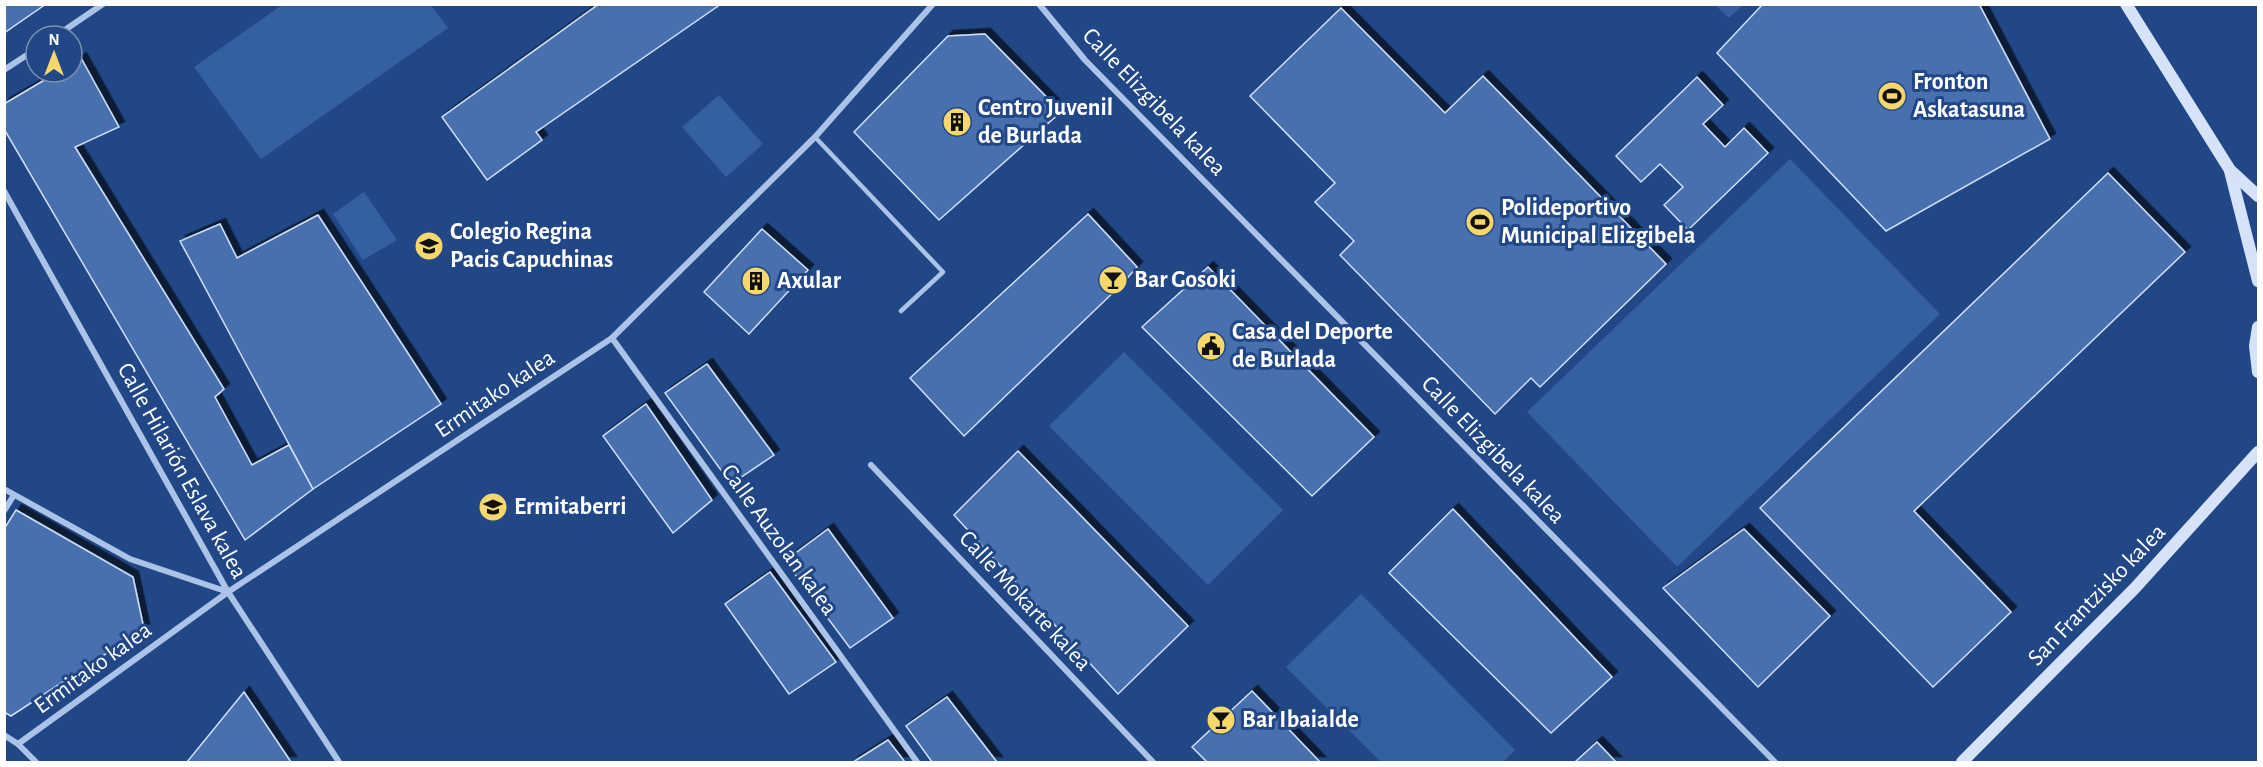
<svg xmlns="http://www.w3.org/2000/svg" width="2263" height="767" viewBox="0 0 2263 767" font-family="'Alegreya Sans',sans-serif">
	<style>
		.green { fill: #355fa3 }
		.building { fill: #4a70ae; stroke: #cfdff7; stroke-width: 1.5; filter: url(#shadow) }
		.lines { fill: none; stroke-linecap: round; stroke-linejoin: round }
		.lane { stroke: #abc3e9; stroke-width: 4.5 }
		.street { stroke: #abc3e9; stroke-width: 6 }
		.secondary { stroke: #d6e2f8; stroke-width: 12 }
		.labels { text-anchor: middle; dominant-baseline: central; stroke-width: 6; stroke-linejoin: round; paint-order: stroke }
		.poi-label { font-size: 24px; font-weight: bold; fill: #fff; stroke: #214786; text-anchor: start }
		.street-label { font-size: 24px; fill: #fff; stroke: #214786 }
	</style>
	<defs>
		<filter id="shadow"><feDropShadow dx="5.5" dy="-5.5" stdDeviation="0" flood-color="#0009"/></filter>
	</defs>
	<rect width="100%" height="100%" fill="#214786"/>
	<!-- green -->
	<g class="green">
		<path d="M282 5H431L448 28 261 159 194 67Z"/>
		<path d="M1715 5H1743L1729 18Z"/>
		<path d="M719 95 763 144 726 177 682 127Z"/>
		<path d="M1790 159 1940 314 1677 567 1527 412Z"/>
		<path d="M364 192 397 240 363 260 333 214Z"/>
		<path d="M1124 352 1283 510 1208 585 1049 426Z"/>
		<path d="M1361 594 1515 750 1503 762H1381L1286 667Z"/>
	</g>
	<!-- building -->
	<g class="building">
		<path d="M4 4H46L4 33Z"/>
		<path d="M599 4H721L536 132 542 140 487 180 442 117Z"/>
		<path d="M1763 4H1979L2050 139 1886 231 1717 53Z"/>
		<path d="M1341 8 1445 113 1483 76 1666 264 1540 387 1531 378 1495 414 1340 255 1354 241 1315 202 1335 183 1250 96Z"/>
		<path d="M985 34 1061 112 939 220 854 132 948 36Z"/>
		<path d="M81 58 119 127 75 147 224 389 215 397 252 465 289 445 313 489 245 540 4 129V104L58 72H72V64Z"/>
		<path d="M1697 77 1723 105 1703 124 1725 147 1744 128 1768 153 1688 230 1664 205 1683 187 1660 164 1641 182 1616 156Z"/>
		<path d="M2108 173 2185 252 1914 511 2011 612 1933 687 1760 508Z"/>
		<path d="M1088 214 1137 267 1122 284 964 436 910 378Z"/>
		<path d="M318 215 441 404 313 489 180 241 220 224 237 258Z"/>
		<path d="M762 229 808 270 749 334 704 292Z"/>
		<path d="M1208 267 1374 437 1312 496 1142 327Z"/>
		<path d="M707 364 774 455 731 484 665 393Z"/>
		<path d="M646 404 712 500 673 533 603 436Z"/>
		<path d="M1018 451 1188 626 1118 694 954 515Z"/>
		<path d="M1453 509 1612 677 1551 733 1389 573Z"/>
		<path d="M16 510 133 577 144 629 11 716 4 712V529Z"/>
		<path d="M828 529 893 618 850 648 785 561Z"/>
		<path d="M1744 529 1830 616 1758 687 1663 588Z"/>
		<path d="M770 572 836 662 789 694 725 604Z"/>
		<path d="M1252 691 1274 714 1320 762H1207L1192 747Z"/>
		<path d="M244 692 291 762H187Z"/>
		<path d="M947 697 997 762H932L906 726Z"/>
		<path d="M888 740 905 762H853Z"/>
		<path d="M1597 742 1616 762H1575Z"/>
	</g>
	<g class="lines">
		<!-- lane -->
		<path class="lane" d="M815 137 943 272 901 311"/>
		<!-- street -->
		<g class="street">
			<path d="M1039 4 1085 60 1775 762"/>
			<path d="M56 36 103 4"/>
			<path d="M4 70 36 49"/>
			<path d="M4 191 228 592 339 762"/>
			<path d="M612 338 917 762"/>
			<path d="M871 465 1153 762"/>
			<path d="M4 489 130 559 228 592"/>
			<path d="M4 511 14 495"/>
			<path d="M4 735 18 744 36 762"/>
			<path d="M18 744 228 592 612 338 815 137 933 4"/>
		</g>
		<!-- secondary -->
		<g class="secondary">
			<path d="M2126 4 2230 170 2258 196"/>
			<path d="M2230 171 2258 281"/>
			<path d="M2258 327 2255 346 2258 372"/>
			<path d="M1962 762 2135 588 2258 452"/>
		</g>
	</g>
	<!-- icons -->
	<defs>
		<g id="stadium-disc" transform="scale(1.5)"><circle r="9.5" fill="#f6d76c" stroke="#214786"/><path d="M0-5a6.5 5 0 1 0 0 10a6.5 5 0 1 0 0-10ZM-3.5-1.8h7v3.6h-7Z" fill="#111"/></g>
		<g id="building-disc" transform="scale(1.5)"><circle r="9.5" fill="#f6d76c" stroke="#214786"/><path d="M-4-6H4V6H1V3H-1V6H-4ZM-2.5-4.3h1.7v1.8h-1.7ZM.8-4.3h1.7v1.8H.8ZM-2.5-1h1.7V.8h-1.7ZM.8-1h1.7V.8H.8Z" fill="#111"/></g>
		<g id="school-disc" transform="scale(1.5)"><circle r="9.5" fill="#f6d76c" stroke="#214786"/><path d="M0-5L7-2L0 1L-7-2ZM-4 1L0 2.5L4 1V4Q0 6-4 4Z" fill="#111"/></g>
		<g id="bar-disc" transform="scale(1.5)"><circle r="9.5" fill="#f6d76c" stroke="#214786"/><path d="M-6-5H6L.8 .8V4.5H3.5V6h-7V4.5H-.8V.8Z" fill="#111"/></g>
		<g id="civic-disc" transform="scale(1.5)"><circle r="9.5" fill="#f6d76c" stroke="#214786"/><path d="M-.6-6.5H3V-4.5H.6V-3L4-1V1h2V6H-6V1h2V-1L-.6-3ZM-1.2 2.5V6h2.4V2.5Z" fill="#111"/></g>
	</defs>
	<g fill-rule="evenodd">
		<use href="#stadium-disc" x="1892" y="96"/>
		<use href="#building-disc" x="957" y="122"/>
		<use href="#stadium-disc" x="1480" y="222"/>
		<use href="#school-disc" x="429" y="246"/>
		<use href="#bar-disc" x="1113" y="280"/>
		<use href="#building-disc" x="756" y="281"/>
		<use href="#civic-disc" x="1211" y="346"/>
		<use href="#school-disc" x="493" y="507"/>
		<use href="#bar-disc" x="1221" y="720"/>
	</g>
	<g class="labels">
		<!-- poi labels -->
		<g class="poi-label">
			<text x="1913" y="82">Fronton<tspan x="1913" dy="28">Askatasuna</tspan></text>
			<text x="978" y="108">Centro Juvenil<tspan x="978" dy="28">de Burlada</tspan></text>
			<text x="1501" y="208">Polideportivo<tspan x="1501" dy="28">Municipal Elizgibela</tspan></text>
			<text x="450" y="232">Colegio Regina<tspan x="450" dy="28">Pacis Capuchinas</tspan></text>
			<text x="1134" y="280">Bar Gosoki</text>
			<text x="777" y="281">Axular</text>
			<text x="1232" y="332">Casa del Deporte<tspan x="1232" dy="28">de Burlada</tspan></text>
			<text x="514" y="507">Ermitaberri</text>
			<text x="1242" y="720">Bar Ibaialde</text>
		</g>
		<!-- street labels -->
		<g class="street-label">
			<text transform="translate(1154 102) rotate(46)">Calle Elizgibela kalea</text>
			<text transform="translate(495 394) rotate(-34)">Ermitako kalea</text>
			<text transform="translate(1493 450) rotate(46)">Calle Elizgibela kalea</text>
			<text transform="translate(182 471) rotate(61)">Calle Hilarión Eslava kalea</text>
			<text transform="translate(779 540) rotate(54)">Calle Auzolan kalea</text>
			<text transform="translate(2097 595) rotate(-46)">San Frantzisko kalea</text>
			<text transform="translate(1025 601) rotate(47)">Calle Mokarte kalea</text>
			<text transform="translate(93 668) rotate(-36)">Ermitako kalea</text>
		</g>
	</g>
	<!-- border -->
	<rect width="2263" height="767" fill="none" stroke="#ffffff" stroke-width="12"/>
	<!-- north arrow -->
	<g transform="translate(54 54)"><circle r="28" fill="#214786" stroke="#7a91b6" stroke-width="1.5"/>
	<path d="M0-4.5L10 22L0 15L-10 22Z" fill="#f6d76c"/>
	<text y="-9" font-size="16" font-weight="bold" text-anchor="middle" fill="#ffffff">N</text>
	</g>
</svg>
